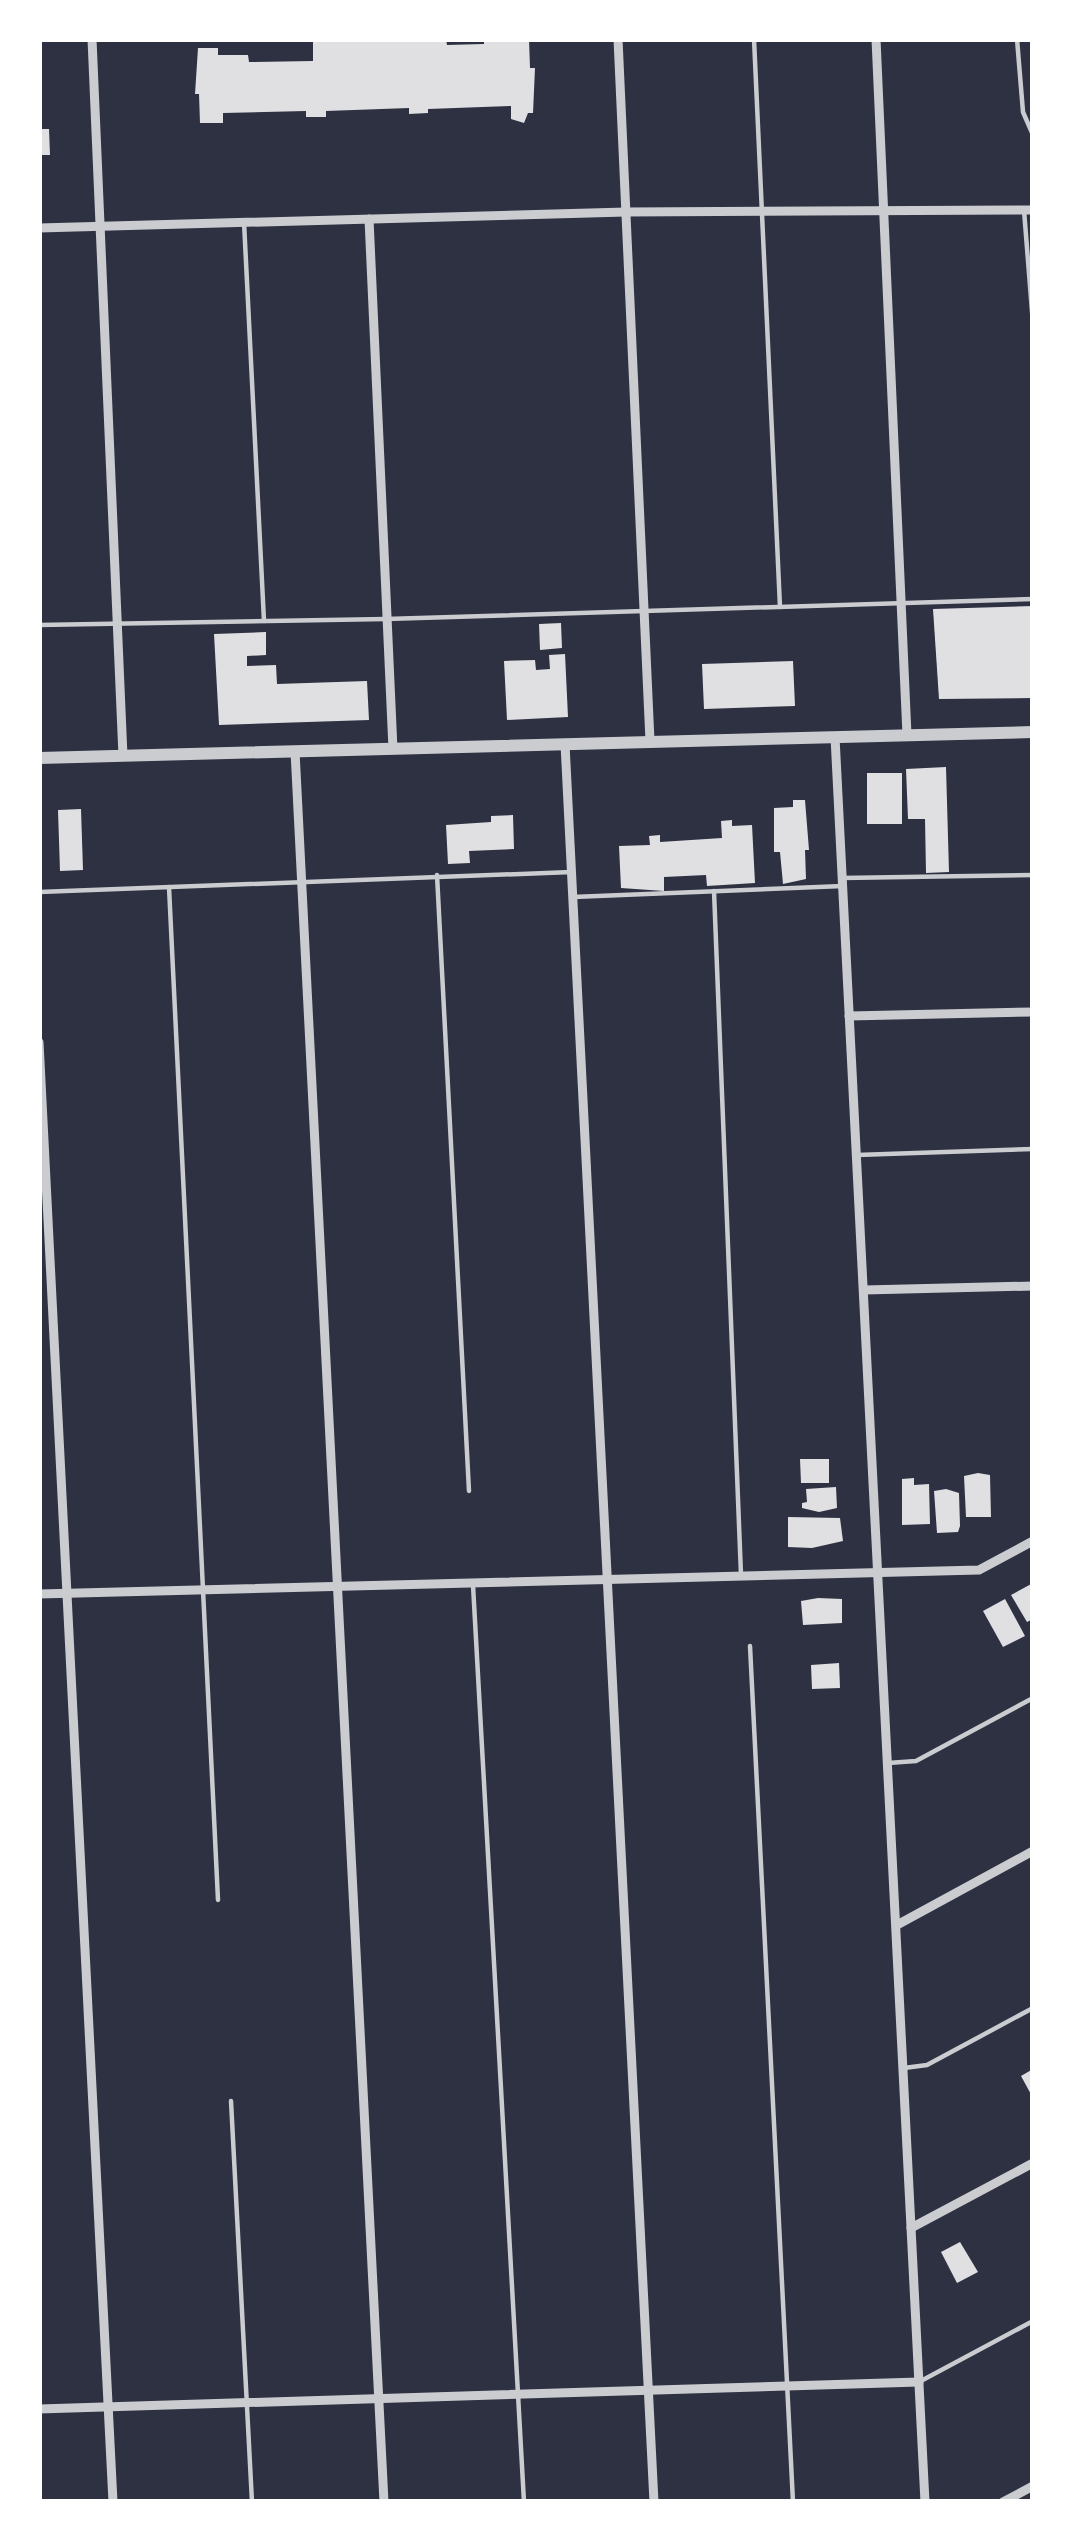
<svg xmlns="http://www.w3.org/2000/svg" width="1072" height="2541" viewBox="0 0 1072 2541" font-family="Lato,sans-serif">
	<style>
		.building { fill: #e0e0e3 }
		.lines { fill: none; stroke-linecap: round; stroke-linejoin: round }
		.service { stroke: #caccd0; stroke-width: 4.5 }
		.minor { stroke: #caccd0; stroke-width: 9 }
		.tertiary { stroke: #caccd0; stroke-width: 12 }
	</style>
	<rect width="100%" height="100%" fill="#2d3142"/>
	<!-- building -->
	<g class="building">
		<path d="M313 39H446L447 45 484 44V39H529L530 68H535L533 113H528L524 123 511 119V106L428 109V113L409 114V108L326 111V117H306V111L223 113V123H200L199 94H195L198 48H218V55H248L249 62 313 61Z"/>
		<path d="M39 129H49L50 155H39Z"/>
		<path d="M1033 606V698L939 699 933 609Z"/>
		<path d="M561 623 562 648 540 650 539 624Z"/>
		<path d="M266 632V655L247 656V666L276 665 277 684 367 681 369 720 219 725 214 634Z"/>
		<path d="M565 654 568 717 507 720 504 661 535 660 536 670 550 669 549 655Z"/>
		<path d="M793 661 795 706 704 709 702 664Z"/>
		<path d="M946 767 949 872 926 873 925 819H908L906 769Z"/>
		<rect x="867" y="773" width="35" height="51"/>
		<path d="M793 800H805L809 850H805L806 879 783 884 780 852H774V808L793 807Z"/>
		<path d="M81 809 83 870 60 871 58 810Z"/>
		<path d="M513 815 514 849 469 851 470 863 448 864 446 825 491 822V816Z"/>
		<path d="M732 820V826L752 825 755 883 707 886 706 875 664 877V891L621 888 619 846 650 845 649 836 660 835V842L722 838 721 821Z"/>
		<path d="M800 1459H829V1483H801Z"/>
		<path d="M978 1473 990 1475 991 1517H966L964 1476Z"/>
		<path d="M914 1478V1485L929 1484 930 1524 902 1525V1479Z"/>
		<path d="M836 1487 837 1508 819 1512 802 1508V1503L807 1502 806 1489Z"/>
		<path d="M946 1489 959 1493 960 1526 958 1532 937 1533 934 1491Z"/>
		<path d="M788 1517 840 1518 843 1541 812 1548 788 1547Z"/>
		<path d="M1033 1583V1619L1027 1622 1011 1595Z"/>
		<path d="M818 1598 842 1599V1623L803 1625 801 1601Z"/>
		<path d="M1005 1599 1025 1636 1003 1647 983 1611Z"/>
		<path d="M839 1663 840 1688 812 1689 811 1665Z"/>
		<path d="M1033 2069V2098L1021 2076Z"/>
		<path d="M960 2242 978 2272 957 2283 941 2252Z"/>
	</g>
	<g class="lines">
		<!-- service -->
		<g class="service">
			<path d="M754 39 780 607"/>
			<path d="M1017 39 1023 112 1033 135"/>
			<path d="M1024 210 1033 324"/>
			<path d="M244 222 264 621"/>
			<path d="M39 625 386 619 1033 599"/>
			<path d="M437 875 469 1491"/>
			<path d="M842 878 1033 875"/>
			<path d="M169 887 218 1900"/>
			<path d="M714 891 741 1575"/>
			<path d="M39 892 572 872"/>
			<path d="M573 897 843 886"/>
			<path d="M857 1155 1033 1149"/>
			<path d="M473 1585 524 2502"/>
			<path d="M750 1646 793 2502"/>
			<path d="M888 1763 916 1761 1033 1698"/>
			<path d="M904 2068 927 2065 1033 2008"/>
			<path d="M231 2101 252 2502"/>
			<path d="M919 2382 1033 2321"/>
		</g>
		<!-- minor -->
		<g class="minor">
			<path d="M92 39 123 756"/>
			<path d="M618 39 650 741"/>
			<path d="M876 39 907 735"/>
			<path d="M369 219 393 749"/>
			<path d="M39 228 626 212 1033 210"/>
			<path d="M835 737 925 2502"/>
			<path d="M565 744 654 2502"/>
			<path d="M295 751 384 2502"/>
			<path d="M849 1016 1033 1012"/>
			<path d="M39 1042 113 2502"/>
			<path d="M864 1290 1033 1286"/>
			<path d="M39 1594 979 1570 1033 1541"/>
			<path d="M897 1925 1033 1851"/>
			<path d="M911 2228 1033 2163"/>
			<path d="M39 2409 919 2382"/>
			<path d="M1003 2502 1033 2486"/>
		</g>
		<!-- tertiary -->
		<path class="tertiary" d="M39 758 1033 732"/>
	</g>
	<!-- border -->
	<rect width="1072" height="2541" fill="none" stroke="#ffffff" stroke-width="84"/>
</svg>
